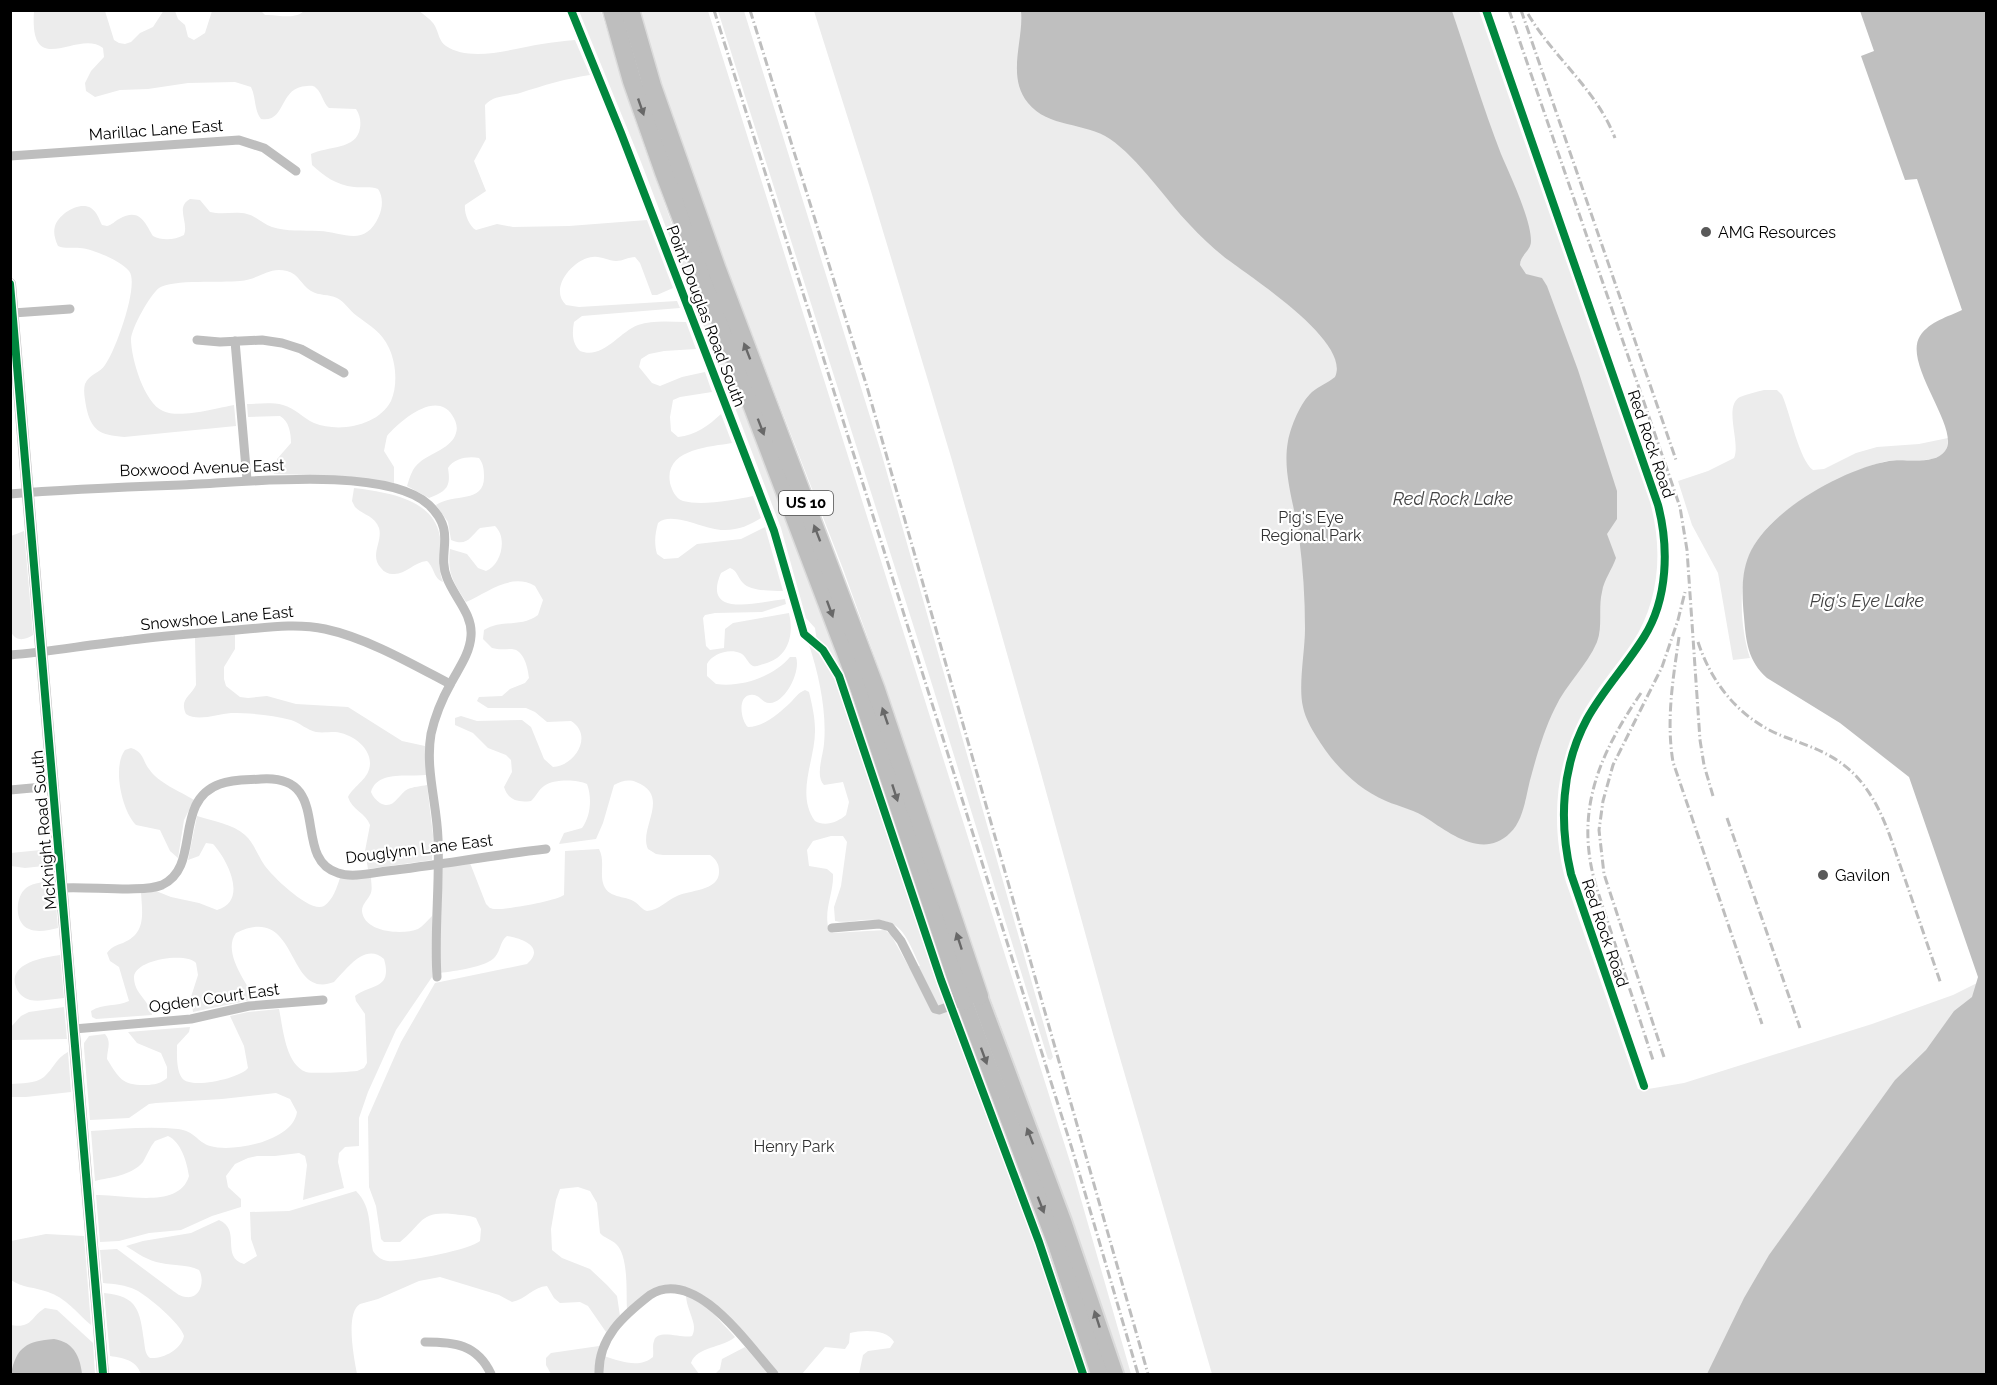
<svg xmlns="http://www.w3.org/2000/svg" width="1997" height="1385" viewBox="0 0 1997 1385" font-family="Raleway,sans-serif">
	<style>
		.green { fill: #ececec; fill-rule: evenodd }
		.water { fill: #bfbfbf }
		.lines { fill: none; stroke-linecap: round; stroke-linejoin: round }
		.trunk-casing { stroke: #dbdbdb; stroke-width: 20 }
		.motorway-casing { stroke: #dbdbdb; stroke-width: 21 }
		.minor { stroke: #bebebe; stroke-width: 9 }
		.tertiary { stroke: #bebebe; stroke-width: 12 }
		.trunk { stroke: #bebebe; stroke-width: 16 }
		.motorway { stroke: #bebebe; stroke-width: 18 }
		.rail { stroke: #bebebe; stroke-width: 3; stroke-dasharray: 9 3 1.5 3; stroke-linecap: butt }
		.cycleway-casing { stroke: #fff; stroke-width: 11 }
		.cycleway { stroke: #00873e; stroke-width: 8 }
		.oneway { fill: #686868 }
		.poi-dot { fill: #595959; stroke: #fff; stroke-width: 2 }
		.labels { text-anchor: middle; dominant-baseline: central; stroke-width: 4.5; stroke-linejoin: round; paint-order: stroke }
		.shield { fill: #fff; stroke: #4c4c4c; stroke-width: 1.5 }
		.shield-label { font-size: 15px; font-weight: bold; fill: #000 }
		.street-label { font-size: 16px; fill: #000; stroke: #fff }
		.poi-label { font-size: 16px; fill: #000; stroke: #fff; text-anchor: start }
		.park-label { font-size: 16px; fill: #333; stroke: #fff }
		.water-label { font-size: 18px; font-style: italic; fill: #444; stroke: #fff }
	</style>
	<rect width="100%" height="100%" fill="#fff"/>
	<!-- green -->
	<g class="green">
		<path d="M164 10 175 11 178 19 185 25 188 37 194 40 205 33 212 11H261L265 15C278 14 295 21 305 10H418C424 15 432 20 435 26 439 34 439 41 446 46 471 63 515 48 542 44 553 42 564 41 575 40L590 75C564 79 545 85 520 93 509 96 493 95 485 105L486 139 474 161 486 191 465 205C464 213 469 226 476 230L497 224 513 227 569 226 647 220 673 288 657 295H652L640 263 635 257C628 257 623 261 616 261 608 261 601 256 593 257 574 258 548 288 566 305L579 307 677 301 680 308 582 316 574 322C572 333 572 343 580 351 603 360 619 332 638 325 653 320 670 322 686 322L696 349 664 351 649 354 641 359 639 367 652 383 660 386 682 377 705 372 712 392 680 397 673 400 670 417 671 431 678 437C696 435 708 426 721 414L732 443C709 447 664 449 670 483 672 490 675 498 683 501 702 506 734 500 753 496L761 518C750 525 739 530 725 530 706 531 672 510 658 523 655 534 654 543 657 554L664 559 678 558 697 544 741 539 765 527 783 591C772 591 750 591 743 583 737 577 738 571 730 568L721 573C701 619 760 602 785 599L786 604 762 612 715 613 705 615 703 618 706 646 710 650 724 648 725 629 733 623 789 613C794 634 789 656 767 663 762 664 758 667 753 666 747 663 746 655 740 653 729 648 712 654 707 664V676L716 684C742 688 774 676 790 657H796C801 671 786 702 770 703 762 704 760 693 750 695 737 697 741 721 748 727 764 727 779 713 790 703 795 698 798 693 805 690L809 692C812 704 815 718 815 729 816 759 795 793 815 821 825 827 838 822 846 815L849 802 843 782 824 785C815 776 823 756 824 744 827 712 819 675 809 645L815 644 825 654 838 677 928 948 934 965H937L841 675 830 655 817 642 815 628 806 618 781 528 641 162 579 11H601L634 118 673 227 847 680 953 997 1049 1252 1090 1374H859L863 1355 868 1351 890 1348 894 1342C887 1329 863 1330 850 1333L849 1343 845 1349 825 1347 802 1374H778L706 1297C668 1276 658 1284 627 1310 626 1293 629 1256 616 1244 611 1239 604 1238 600 1233L597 1203 590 1191 578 1187 560 1189 556 1200 551 1229 552 1250 562 1258 590 1269 607 1285 617 1296 620 1316 606 1332 588 1306 580 1302 560 1303 554 1298 547 1286C533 1287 526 1299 512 1302L499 1295 440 1277 419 1281 378 1299 360 1304C345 1313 354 1358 357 1374H227L212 1373 141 1374C136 1360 124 1358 110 1356L104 1293C138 1296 140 1311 144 1341 145 1348 145 1354 150 1358 163 1359 181 1350 184 1336 181 1324 148 1296 136 1290 126 1285 114 1284 103 1283L100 1250 117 1249 172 1290C176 1293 181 1297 186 1297 201 1299 205 1280 199 1270 186 1264 175 1266 161 1263 148 1261 137 1253 126 1246L143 1241 191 1233 219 1220C242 1230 220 1257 244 1264L257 1256 251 1239 250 1212 289 1211 356 1191C373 1208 368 1229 373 1251 376 1256 381 1260 388 1261 402 1263 470 1250 480 1241L481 1229 476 1218C469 1215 460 1215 452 1214 419 1211 422 1225 400 1242H384L381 1239 376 1206 369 1187 368 1117 401 1042 435 983 527 964C546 947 522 938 507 936 500 941 501 950 495 957 487 967 454 971 440 973L439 947 443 868 470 863 486 904C490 908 489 908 494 909 505 910 556 901 564 895L565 851 599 849C605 860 600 872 603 883 607 899 625 895 635 902 640 905 641 909 647 911 659 910 666 901 677 896 689 890 720 891 719 871 719 864 716 859 710 855H663L656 854 648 849C638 828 672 796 636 782 629 779 621 781 614 785L603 823 596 839 559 844 564 833 582 828C591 816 592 797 587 784 577 779 553 779 544 786 538 790 536 797 531 801 518 803 508 800 504 787L512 772 511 760 506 755 488 748 473 733 455 725V718L461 716 477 721 522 720 531 727 544 759 553 767C575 766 594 735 571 721L547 722 535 712 526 708H488L477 701 479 697 502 696 510 689 525 683 529 678C528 668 524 650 512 649 505 649 499 650 492 648L483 639 484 630C502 619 520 628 538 615L543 600 535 586C511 572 487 593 466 602 453 582 447 573 450 549L467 554 478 568 486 571C501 565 508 538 495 526L480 528C470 537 467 547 451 540L448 522 436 505C454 493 485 504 484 476 484 469 483 463 479 458 469 456 454 458 448 468 451 487 447 491 429 498L407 486C410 477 412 468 420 462 431 453 452 448 456 433 458 427 456 421 452 415 436 390 400 421 387 436L384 451 394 467V483L344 476 274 474 277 459 291 443C291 433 289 421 280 416L248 417 247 404C258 404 271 402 283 405 295 408 303 418 314 423 339 433 378 426 391 401 398 385 396 363 389 348 382 332 370 326 357 316 350 311 345 302 337 298 329 294 319 296 311 291 301 285 299 274 287 271 268 266 259 280 240 281 223 283 172 279 159 288 150 295 132 327 131 339 131 358 144 403 163 411 179 419 217 408 234 405L236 426 124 437C100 435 91 431 86 406 85 399 83 391 85 384 89 374 100 373 105 365 115 352 140 284 129 271 121 261 93 249 80 248 72 247 65 249 58 246 55 239 53 233 55 226 59 214 79 201 91 208 97 212 99 219 102 225L107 226C112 225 115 221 119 219 140 207 145 223 153 236 162 241 175 240 184 235 189 222 175 207 190 199L200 200 210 212C223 215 235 211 247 214 256 216 263 224 272 227 287 232 303 230 319 231 344 232 365 248 379 216 383 207 383 196 378 189 370 186 362 188 354 187 336 185 324 176 312 165L311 154C327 146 357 150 360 128 361 121 360 115 356 109L329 108C323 103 322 93 316 88 313 85 311 86 307 86 278 87 287 123 261 119 254 110 256 97 251 87L235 82 188 83 148 89 120 90 95 97 86 91 85 83 91 71 104 57 103 48C78 28 29 82 34 11H105L114 40 119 43 125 44 131 42 140 33 153 27ZM831 836H843L847 842 841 886 834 907 835 921C843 923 854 921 863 920 902 917 905 934 920 966L909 967 891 935 885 930 833 933 829 931C823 909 834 894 833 874L827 869 809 866 807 850 813 841Z"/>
		<path d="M639 11H708L1072 1168 1131 1374H1125L1067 1204 984 981 879 669 843 569 706 215 658 75Z"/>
		<path d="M718 11H744L881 452 1053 1057 1051 1060 1048 1059 930 678Z"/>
		<path d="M814 11H1479L1650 502C1663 549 1660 601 1632 643 1615 668 1594 691 1580 718 1554 769 1551 828 1566 882L1638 1089 1642 1090 1684 1083 1872 1024 1953 995 1977 983 1975 992 1986 1374H1212L1113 1034 1039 766 951 457 870 188Z"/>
		<path d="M1764 390H1777L1782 395C1790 412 1799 460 1813 470L1824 469 1856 453 1877 447 1919 444 1948 438C1948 447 1946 453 1938 457 1920 464 1901 457 1883 462 1842 473 1766 512 1750 554 1738 584 1740 627 1750 658L1733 660 1718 573 1692 525 1678 481 1708 471 1734 458C1741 443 1723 406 1740 397 1747 394 1756 392 1764 390Z"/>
		<path d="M354 488C385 492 434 498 440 537 443 554 436 565 443 582 433 578 435 568 427 561 414 562 405 575 393 574 388 574 384 572 381 568 369 555 383 542 379 528 375 516 363 515 355 507L352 501Z"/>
		<path d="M24 531 33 635C25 640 16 642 11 632V536Z"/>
		<path d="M235 634V649L224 667V679L226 686 240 697 248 698 267 696 296 704 348 707 402 741 425 746 426 775C408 777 377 770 371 792 373 797 376 800 380 803 394 811 398 794 408 789 413 787 421 786 427 785L433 835 432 860 368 869 365 851 370 825C366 813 352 810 348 797 354 785 370 779 370 763 370 746 350 733 335 732 328 732 322 733 316 732 307 730 300 723 291 720 273 715 250 713 231 713 217 714 198 722 186 714 179 699 191 696 196 685L195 638Z"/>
		<path d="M131 748C144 752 142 760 149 769 158 783 180 791 194 800L184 820 178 858 170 851 160 830 136 825C122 811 112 767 125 750Z"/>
		<path d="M197 816C212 821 233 824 245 835 254 843 258 856 265 866 273 877 311 914 324 906 333 900 337 887 340 878L371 877C371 883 373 890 370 895 367 901 362 904 362 911 364 933 403 935 418 929 423 926 427 921 432 916V977L396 1030 368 1092 359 1118V1146L345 1147 339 1153 338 1162 344 1188 303 1200 307 1165 305 1156 299 1153 275 1156H257L248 1158 235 1164 226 1176 228 1187 241 1199V1207L212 1216 181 1230 149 1233 119 1241 100 1242 96 1195C123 1194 179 1210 189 1176 187 1162 181 1142 168 1136L155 1141C150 1147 147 1155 143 1162 131 1176 111 1177 95 1181L91 1131C120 1129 149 1126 178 1129 195 1131 197 1142 210 1146 233 1153 293 1141 297 1112L290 1099 276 1093 222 1099 156 1103 149 1104 129 1118 90 1120 84 1048V1043L89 1036 105 1034C112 1042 107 1049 107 1059 120 1080 123 1086 149 1085 157 1084 161 1083 167 1078V1067L161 1053 137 1043 128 1032 190 1027 189 1032 177 1045C177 1054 176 1070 182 1078 190 1090 241 1078 248 1068L244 1046 230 1016 248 1012 279 1009C283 1027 285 1064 306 1072 313 1074 348 1072 357 1071L364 1068 367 1063 365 1014 356 1001 355 996C370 984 393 990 384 959 365 942 347 969 334 982 285 1001 300 901 236 933 222 952 246 982 255 999L193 1012 191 997 198 975 196 963C187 952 135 959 134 977 134 994 148 998 152 1015L96 1019 92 1017 91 1011C103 1003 117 1007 129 1001L119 967 110 961 107 953C111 947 117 945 123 943 147 933 142 913 141 892L156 891 171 897 199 903 217 910C249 901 227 859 213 844L206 843 199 856 188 860Z"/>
		<path d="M51 849 53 865 25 868 11 866V853Z"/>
		<path d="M54 882 58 928C49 930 38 933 29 929 14 923 15 897 26 888 34 882 45 882 54 882Z"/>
		<path d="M60 955 64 998C53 999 40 1002 30 1000 23 998 18 993 16 987 7 963 45 957 60 955Z"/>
		<path d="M64 1007 67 1039 11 1040V1027L21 1016 29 1012Z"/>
		<path d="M68 1052 71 1092 26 1097H11V1084C21 1083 35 1084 44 1077 54 1068 56 1058 68 1052Z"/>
		<path d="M46 1234 84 1236 91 1325C78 1314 65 1297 48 1292 35 1287 22 1288 11 1280V1241Z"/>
		<path d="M686 1294 709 1309 735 1337C723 1348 697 1346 691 1363L699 1374H602L604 1356C620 1361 639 1369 653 1357 654 1352 652 1346 654 1341 657 1328 683 1339 692 1336 699 1324 686 1311 686 1294Z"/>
		<path d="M45 1308 57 1310 93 1343 95 1374H11L10 1325C33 1329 30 1317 45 1308Z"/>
		<path d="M599 1346 595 1374H551L546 1365V1358L551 1353Z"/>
		<path d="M745 1347 769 1374H715L720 1369 722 1359Z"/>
	</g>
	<!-- water -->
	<g class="water">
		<path d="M1021 11H1452C1468 58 1483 107 1501 154 1510 175 1531 219 1531 241 1531 251 1520 255 1520 265L1526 274 1542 278 1547 286 1578 370 1617 491V519L1607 534 1616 558C1612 570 1604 579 1602 592 1598 608 1603 626 1597 642 1587 666 1566 684 1555 708 1545 728 1538 751 1532 773 1526 792 1525 819 1510 833 1484 859 1452 835 1428 819 1416 810 1400 807 1386 801 1356 788 1333 764 1316 736 1311 728 1305 717 1303 707 1298 686 1305 651 1305 629 1305 598 1303 567 1299 537 1295 506 1282 473 1288 441 1291 426 1300 403 1312 392 1319 386 1328 383 1335 377 1352 341 1247 275 1223 256 1212 247 1200 236 1190 225 1166 200 1138 158 1110 139 1085 122 1048 128 1028 103 1006 76 1024 40 1021 11Z"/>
		<path d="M1860 11H1986V1374H1707L1744 1298 1769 1255 1895 1080 1926 1050 1954 1011 1972 997 1978 977 1909 777 1840 723 1767 678C1748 661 1746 642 1744 617 1742 596 1741 574 1749 555 1767 511 1844 469 1889 461 1904 458 1934 466 1945 451 1962 430 1902 364 1920 336 1930 321 1948 317 1962 310L1917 179 1905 180 1861 56 1874 51Z"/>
		<path d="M54 1339C74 1342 80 1357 82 1374H11C16 1347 27 1341 54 1339Z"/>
	</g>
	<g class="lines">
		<!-- trunk casing -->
		<g class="trunk-casing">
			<g id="trunk">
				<path d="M979 996 1063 1221 1115 1374"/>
				<path d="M964 1001 1057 1247 1099 1374"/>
			</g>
		</g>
		<!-- motorway casing -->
		<g class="motorway-casing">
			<g id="motorway">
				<path d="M612 10 632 81 664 172 859 687 964 1001"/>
				<path d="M630 10 652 86 716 267 876 690 979 996"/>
			</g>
		</g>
		<!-- minor -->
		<g class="minor">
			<path d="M571 10 621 133 774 531 804 634"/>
			<path d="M1486 10 1658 505C1669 547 1668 599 1644 637 1626 666 1603 690 1587 719 1561 767 1559 823 1571 874L1644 1086"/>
			<path d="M10 156 239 140 264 148 296 171"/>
			<path d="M13 313 70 309"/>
			<path d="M197 340 220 342 262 340 282 343 301 349 344 373"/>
			<path d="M235 341 247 480"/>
			<path d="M10 494C67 489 124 487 181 485 238 483 386 465 429 505 458 533 436 551 447 578 454 597 473 614 471 636 470 653 459 668 451 683 442 699 435 716 431 734 425 769 437 804 438 839 440 885 434 930 437 977"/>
			<path d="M10 655C49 652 86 645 124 641 157 636 191 634 224 631 257 629 293 622 325 629 367 638 412 664 450 684"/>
			<path d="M10 790 54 786"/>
			<path d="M62 888C87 886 142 893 162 885 202 867 172 801 220 784 233 779 248 780 261 779 335 774 290 859 338 873 352 878 372 873 387 871 440 865 492 855 546 849"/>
			<path d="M832 928 879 924 890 927 901 941 935 1009 939 1010 964 1001"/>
			<path d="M74 1029 191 1019 249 1006 323 1000"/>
			<path d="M425 1342C454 1342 477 1344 491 1374"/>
			<path d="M599 1374C598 1338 623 1316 650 1295 695 1266 748 1345 774 1374"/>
		</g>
		<!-- tertiary -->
		<path class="tertiary" d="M10 284 103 1374"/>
		<!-- trunk -->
		<use href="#trunk" class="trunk"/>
		<!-- motorway -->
		<use href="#motorway" class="motorway"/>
		<!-- rail -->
		<g class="rail">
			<path d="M714 10 1073 1152 1138 1374"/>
			<path d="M750 10 867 387 1148 1374"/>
			<path d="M1509 10 1680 507 1687 550 1700 740 1704 765 1713 796"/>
			<path d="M1521 10 1676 460"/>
			<path d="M1528 14C1554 58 1596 89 1615 138"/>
			<path d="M1679 637C1673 679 1666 720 1673 762L1762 1024"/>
			<path d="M1698 642C1712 685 1742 721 1785 737 1812 747 1836 755 1856 776 1883 805 1892 844 1905 879 1917 914 1929 949 1941 984"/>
			<path d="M1641 693C1599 755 1574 811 1596 886L1653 1060"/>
			<path d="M1727 818 1800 1028"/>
			<path d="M1664 1057 1604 874 1599 830 1603 801 1613 765 1662 667 1678 620 1685 592"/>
		</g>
		<!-- cycleway casing -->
		<g class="cycleway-casing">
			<g id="cycleway">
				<path d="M571 10 621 133 774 531 804 634 823 650 839 676 941 980 1039 1242 1083 1374"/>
				<path d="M1486 10 1658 505C1669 547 1668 599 1644 637 1626 666 1603 690 1587 719 1561 767 1559 823 1571 874L1644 1086"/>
				<path d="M10 284 103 1374"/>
			</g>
		</g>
		<!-- cycleway -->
		<use href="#cycleway" class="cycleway"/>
	</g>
	<!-- one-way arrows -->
	<defs><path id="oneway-solid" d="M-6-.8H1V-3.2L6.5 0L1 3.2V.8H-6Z" transform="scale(1.5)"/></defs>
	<g class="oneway">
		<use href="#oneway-solid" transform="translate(641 107) rotate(71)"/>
		<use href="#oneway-solid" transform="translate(747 351) rotate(-111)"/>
		<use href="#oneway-solid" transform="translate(761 427) rotate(69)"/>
		<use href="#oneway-solid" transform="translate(817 533) rotate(-111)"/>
		<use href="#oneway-solid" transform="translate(830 609) rotate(70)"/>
		<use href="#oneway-solid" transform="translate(885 716) rotate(-109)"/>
		<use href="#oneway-solid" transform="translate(895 793) rotate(72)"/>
		<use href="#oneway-solid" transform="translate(959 941) rotate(-108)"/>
		<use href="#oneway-solid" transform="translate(984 1056) rotate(70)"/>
		<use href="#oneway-solid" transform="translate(1030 1136) rotate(-111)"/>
		<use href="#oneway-solid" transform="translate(1041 1205) rotate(69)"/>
		<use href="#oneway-solid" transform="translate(1097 1319) rotate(-108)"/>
	</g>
	<!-- markers -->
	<g class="poi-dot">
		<circle cx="1706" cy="232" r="6"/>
		<circle cx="1823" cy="875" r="6"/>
	</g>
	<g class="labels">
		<!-- shield labels -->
		<rect class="shield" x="779" y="491" width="54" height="24" rx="4.5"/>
		<g class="shield-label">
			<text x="806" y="503">US 10</text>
		</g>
		<!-- street labels -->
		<g class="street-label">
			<text transform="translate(156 130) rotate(-4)">Marillac Lane East</text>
			<text transform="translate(706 316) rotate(69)">Point Douglas Road South</text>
			<text transform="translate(1651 444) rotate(71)">Red Rock Road</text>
			<text transform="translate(202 468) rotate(-2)">Boxwood Avenue East</text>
			<text transform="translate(217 618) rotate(-5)">Snowshoe Lane East</text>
			<text transform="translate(44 830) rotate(-95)">McKnight Road South</text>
			<text transform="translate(419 849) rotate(-7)">Douglynn Lane East</text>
			<text transform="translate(1605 933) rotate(71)">Red Rock Road</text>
			<text transform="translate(214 998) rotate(-8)">Ogden Court East</text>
		</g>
		<!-- poi labels -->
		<g class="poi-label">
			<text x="1718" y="232">AMG Resources</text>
			<text x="1835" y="875">Gavilon</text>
		</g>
		<!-- park labels -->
		<g class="park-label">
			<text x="1311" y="517">Pig's Eye<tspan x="1311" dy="18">Regional Park</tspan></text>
			<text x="794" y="1146">Henry Park</text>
		</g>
		<!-- water labels -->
		<g class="water-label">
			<text x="1453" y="498">Red Rock Lake</text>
			<text x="1867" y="600">Pig's Eye Lake</text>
		</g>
	</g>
	<!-- border -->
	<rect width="1997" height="1385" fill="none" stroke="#000000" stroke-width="24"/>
</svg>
